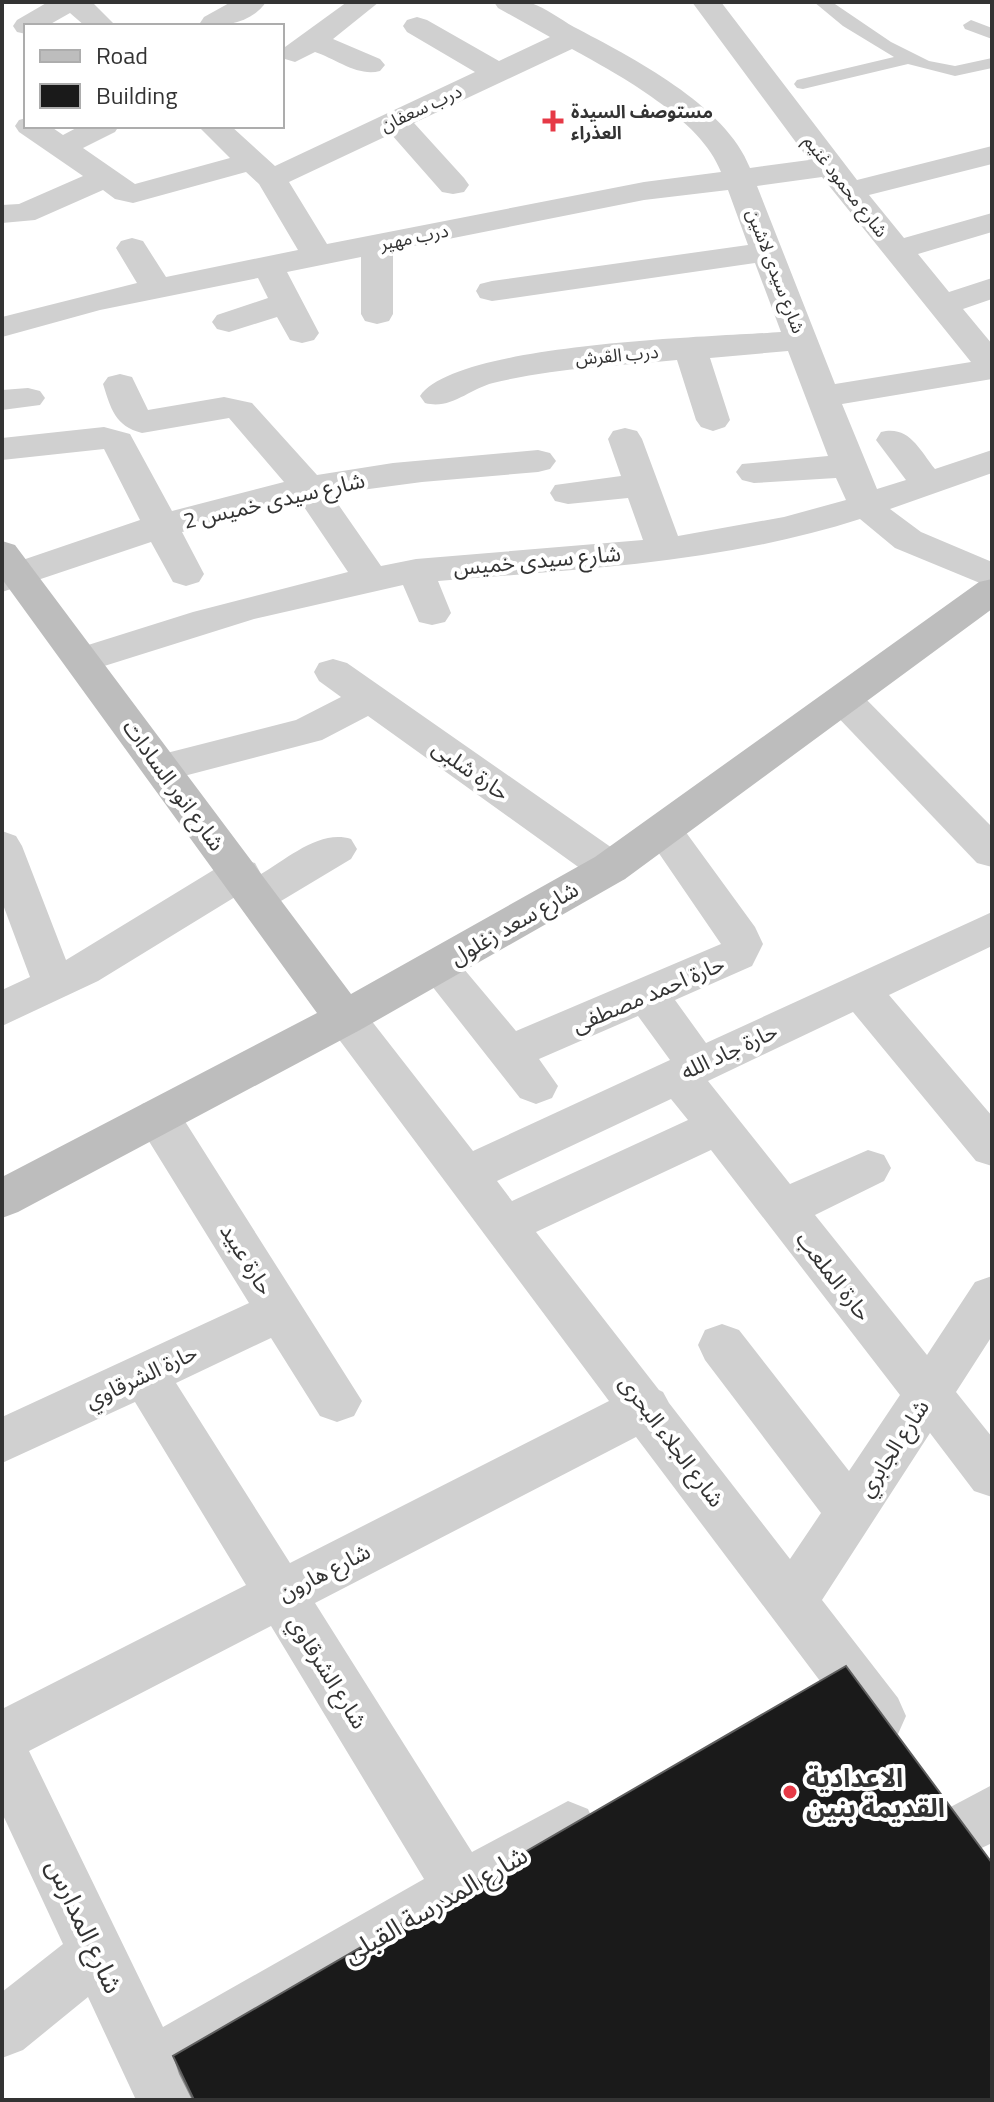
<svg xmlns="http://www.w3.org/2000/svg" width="994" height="2102" viewBox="0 0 994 2102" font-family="'Titillium Web','Noto Sans Arabic',sans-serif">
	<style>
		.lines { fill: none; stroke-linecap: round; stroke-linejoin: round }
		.lane { fill: #d0d0d0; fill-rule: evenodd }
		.street { fill: #d0d0d0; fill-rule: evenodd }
		.secondary { fill: #bdbdbd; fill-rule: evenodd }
		.wall { fill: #8c8c8c }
		.building { fill: #1a1a1a; stroke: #5f5f5f; stroke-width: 2 }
		.poi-dot { fill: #e63946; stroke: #fff; stroke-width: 3 }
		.labels { text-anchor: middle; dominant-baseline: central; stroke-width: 8; stroke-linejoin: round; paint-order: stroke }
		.far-street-label { font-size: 18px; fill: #333; stroke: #fff }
		.far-poi-label { font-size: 18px; font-weight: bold; fill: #333; stroke: #fff; text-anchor: start }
		.street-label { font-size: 22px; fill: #333; stroke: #fff }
		.near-poi-label { font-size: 26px; font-weight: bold; fill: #333; stroke: #fff; text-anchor: start }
		.near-street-label { font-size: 26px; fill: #333; stroke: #fff }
	</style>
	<rect width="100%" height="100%" fill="#fff"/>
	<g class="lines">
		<!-- lane -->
		<g class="lane">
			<path d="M814 2H832L891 42 929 61 955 66 992 58V68L955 76 908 64 803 89 797 88 794 84 797 80 894 57 843 26Z"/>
			<path d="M971 20 992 28V39L965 29 963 25Z"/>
		</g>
		<!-- street -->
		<g class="street">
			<path d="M48 2H92L116 26H85L70 13 47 26H26V34L17 32 13 26 17 20Z"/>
			<path d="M231 2H266C252 23 225 26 202 26L200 23 204 17Z"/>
			<path d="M347 2H379L333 39 380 59 385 65 380 71C358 77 336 59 315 52L295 62 285 59 282 55 285 47Z"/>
			<path d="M494 2C505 2 520 0 531 3 546 8 560 19 574 27 631 57 726 105 750 168L809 160 692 2H721L857 180 992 146V164L869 195 904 238 992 213V232L918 254 949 292 992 278V299L963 309 992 344V379L842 404 877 489 906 480 876 440 881 432C909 425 919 449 935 469L992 450V473L890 509 921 532 992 562V588L895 548 860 519C723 563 581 569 438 581L451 613 445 622 432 625 419 622 403 585 254 619 82 673 69 669 63 660 69 651 193 612 348 572 300 501 182 532 204 574 199 582 186 586 173 582 151 542 2 592V567L140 520 104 449 2 460V438L104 427 130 434 172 511 284 482 229 418 142 433C115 426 111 409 103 384L108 377 120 374 132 377 148 410 224 397 252 403 317 475 393 463 538 450 550 453 556 461 550 469 538 472 422 482 331 494 381 566 416 559 643 540 628 498 568 504 555 501 550 493 555 485 621 476 608 439 613 431 625 428 637 431 642 439 678 536 784 517 846 500 836 478 754 483 742 480 736 472 742 464 828 456 788 351 710 358 730 420 725 427 713 431 701 427 696 420 677 360C615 366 554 368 493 383 469 389 451 410 425 403L420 396C456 343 713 337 781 332L755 263 492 301 480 298 476 291 480 284 492 281 748 245 728 190 644 200 393 250V314L389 321 377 324 365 321 361 314V257L287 272 319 333 314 340 302 343 290 340 277 317 229 332 217 329 212 322 217 315 268 298 258 278 100 310 2 337V317L137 283 116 248 121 241 132 238 143 241 166 277 298 250 259 184 246 172 133 203 115 199 103 190 35 220 2 223V205L19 204 83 176 19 132 15 126 19 120 26 118V126H50L63 135 80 126H119L115 132 83 148 135 184 230 158 198 126H231L275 166 475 72 407 32 403 26 407 20 417 17 427 20 499 61 550 37 498 8ZM572 49C619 75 701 119 721 172L644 182 327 244 289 182 391 134 442 192 453 194 464 192 469 185 464 178 414 123ZM822 177 971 362 835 384 757 186Z"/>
			<path d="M28 388 40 391 45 398 40 405 2 410V390Z"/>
			<path d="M333 659 347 663 625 857 631 868 625 879 610 883 595 879 368 716 322 740 161 782 147 778 141 768 147 758 296 720 341 697 319 681 314 672 319 663Z"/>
			<path d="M844 687 858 691 992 827V867L977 863 830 709 825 700 830 691Z"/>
			<path d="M663 815 677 820 755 927 763 944 752 966 675 1000 706 1043 992 912V946L889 995 992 1116V1166L976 1161 853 1012 708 1081 790 1184 868 1150 884 1155 891 1168 884 1181 815 1215 927 1355 975 1282 992 1276V1336L956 1392 992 1437V1497L974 1491 930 1433 822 1600 898 1698 906 1716 898 1734 879 1742 860 1734 636 1437 315 1603 472 1852 568 1801 588 1809 596 1828 588 1847 188 2079 197 2100H136L88 1997 23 2050 2 2058V1992L63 1944 2 1813V1709L246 1585 135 1402 2 1463V1417L249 1303 142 1130 136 1117 142 1104 158 1099 174 1104 362 1401 354 1416 337 1422 320 1416 271 1338 176 1383 290 1563 609 1401 323 1018 330 1006 345 1001 360 1006 473 1151 670 1060 638 1016 539 1059 558 1086 552 1098 536 1104 520 1098 417 967 423 956 438 951 453 956 516 1031 721 944 643 830 649 820ZM671 1099 688 1120 512 1201 497 1181ZM711 1150 900 1395 849 1471 739 1330 722 1324 705 1330 698 1345 705 1360 821 1513 790 1559 669 1403 663 1392 659 1390 536 1232ZM271 1626 424 1879 163 2027 29 1751Z"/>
			<path d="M2 831 16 836 22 846 66 960 225 863 240 859 255 863 261 874C287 859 320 829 351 839L357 849 351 859 271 907 256 911 241 907 235 897 98 981 2 1026V990L30 977 2 902Z"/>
			<path d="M992 1785V1843L963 1857 943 1849 935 1830 943 1811Z"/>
		</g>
		<!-- secondary -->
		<path class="secondary" d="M2 541 15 545 351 994 595 857 979 582 992 579V609L625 879 360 1030 18 1212 2 1218V1177L317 1013 2 579Z"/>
	</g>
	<!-- wall -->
	<path class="wall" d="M173 2056 992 2100H192L179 2074Z"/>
	<!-- building -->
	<path class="building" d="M846 1666 992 1863V2100H194L173 2056Z"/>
	<!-- markers -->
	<g class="poi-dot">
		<path d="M549 109h8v8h8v8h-8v8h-8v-8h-8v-8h8z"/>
		<circle cx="790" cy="1792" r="8"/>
	</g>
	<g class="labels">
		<!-- far-street labels -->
		<g class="far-street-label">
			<text transform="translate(421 108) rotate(-25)">درب سعفان</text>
			<text transform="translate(846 186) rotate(52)">شارع محمود غنيم</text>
			<text transform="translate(414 237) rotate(-12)">درب مهير</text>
			<text transform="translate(776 271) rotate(69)">شارع سيدى لاشين</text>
			<text transform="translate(617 355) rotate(-5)">درب القرش</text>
		</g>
		<!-- far-poi labels -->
		<g class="far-poi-label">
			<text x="571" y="111">مستوصف السيدة<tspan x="571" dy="21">العذراء</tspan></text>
		</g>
		<!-- street labels -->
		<g class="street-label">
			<text transform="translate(274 500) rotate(-13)">شارع سيدى خميس 2</text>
			<text transform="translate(537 560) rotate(-5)">شارع سيدى خميس</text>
			<text transform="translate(471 770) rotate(35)">حارة شلبى</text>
			<text transform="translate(174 785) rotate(54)">شارع انور السادات</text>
			<text transform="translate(514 923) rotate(-30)">شارع سعد زغلول</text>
			<text transform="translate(648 994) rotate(-23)">حارة احمد مصطفى</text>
			<text transform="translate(729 1051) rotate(-25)">حارة جاد الله</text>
			<text transform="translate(247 1259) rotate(58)">حارة عبيد</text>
			<text transform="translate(834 1276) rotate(52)">حارة الملعب</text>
			<text transform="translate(141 1376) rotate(-25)">حارة الشرقاوي</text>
			<text transform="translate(672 1441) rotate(53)">شارع الجلاء البحرى</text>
			<text transform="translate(893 1448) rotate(-57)">شارع الجابري</text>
			<text transform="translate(324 1572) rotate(-27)">شارع هارون</text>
			<text transform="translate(328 1672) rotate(58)">شارع الشرقاوي</text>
		</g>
		<!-- near-poi labels -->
		<g class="near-poi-label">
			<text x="806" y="1777">الاعدادية<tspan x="806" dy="30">القديمة بنين</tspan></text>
		</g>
		<!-- near-street labels -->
		<g class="near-street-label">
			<text transform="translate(435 1904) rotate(-30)">شارع المدرسة القبلى</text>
			<text transform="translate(85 1926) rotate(65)">شارع المدارس</text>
		</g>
	</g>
	<!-- border -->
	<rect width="994" height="2102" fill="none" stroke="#333333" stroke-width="8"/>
	<!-- legend -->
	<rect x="24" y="24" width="260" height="104" fill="#ffffff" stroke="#adadad" stroke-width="2"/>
	<rect x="40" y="50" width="40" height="12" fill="#bdbdbd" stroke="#adadad" stroke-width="2"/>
	<text x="96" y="64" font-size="24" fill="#333333">Road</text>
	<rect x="40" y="84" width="40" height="24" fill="#1a1a1a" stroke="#adadad" stroke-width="2"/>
	<text x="96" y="104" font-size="24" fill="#333333">Building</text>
</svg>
